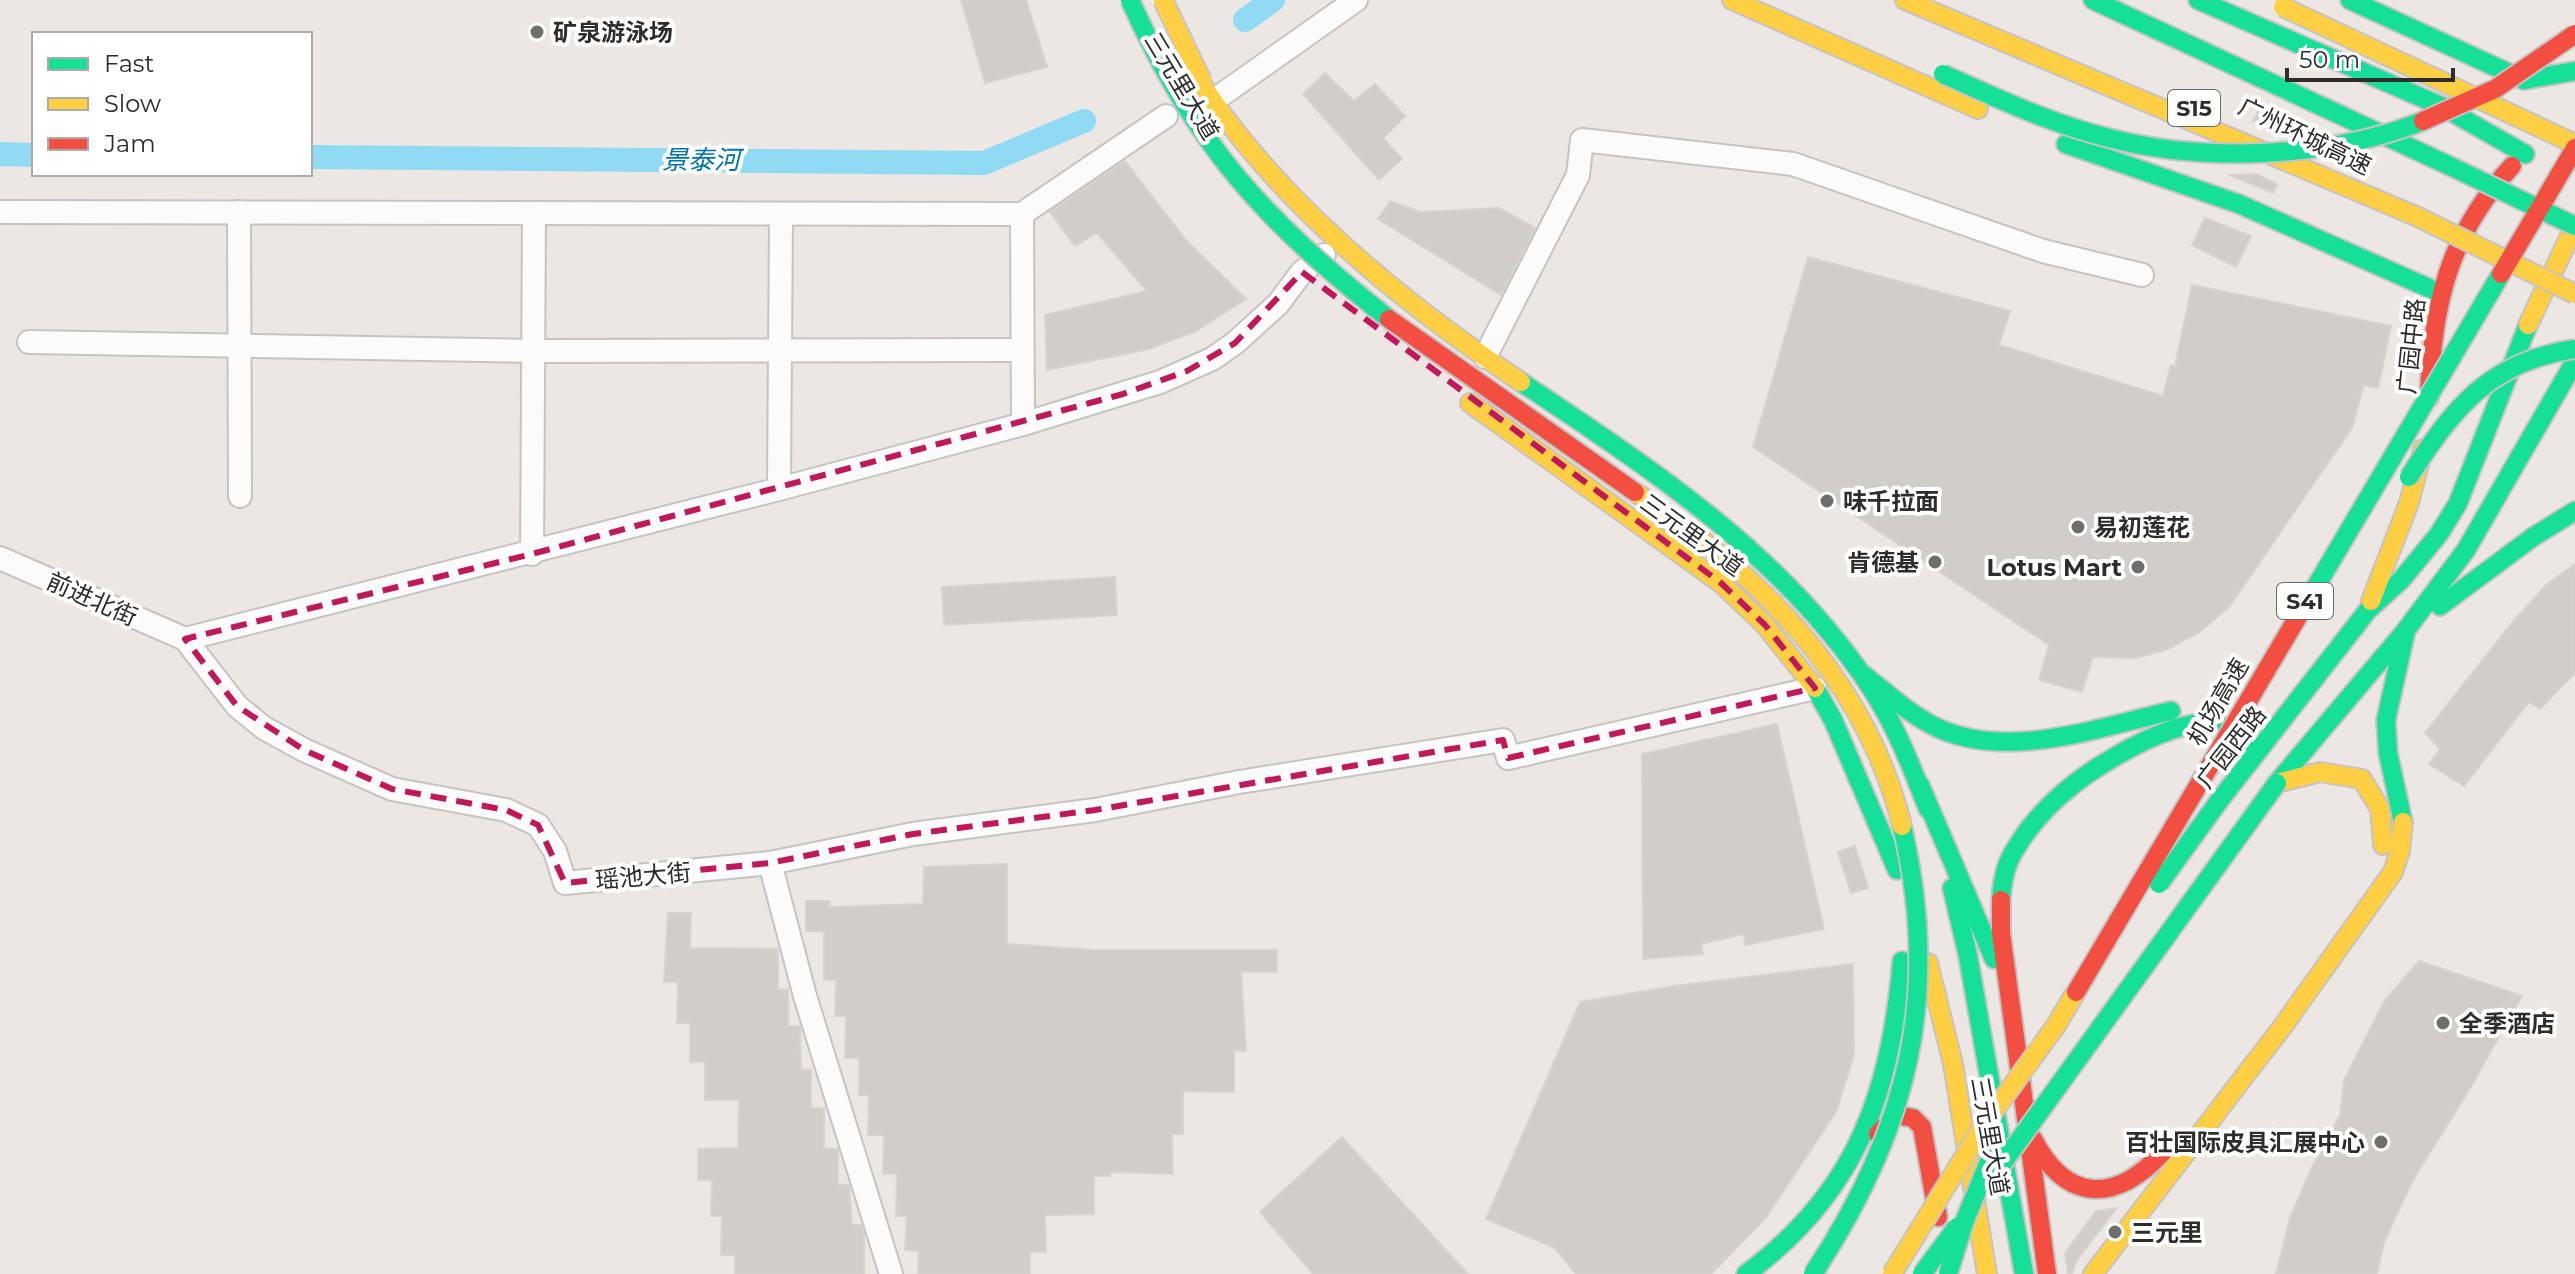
<svg xmlns="http://www.w3.org/2000/svg" width="2575" height="1274" viewBox="0 0 2575 1274" font-family="Montserrat,'Noto Sans SC',sans-serif">
	<style>
		.lines { fill: none; stroke-linecap: round; stroke-linejoin: round }
		.canal { stroke: #90daf4; stroke-width: 24 }
		.building { fill: #d1cdc9; stroke: #d7d3ce; stroke-width: 2 }
		.street-casing { stroke: #c5c3c4; stroke-width: 26 }
		.fast-casing { stroke: #c5c3c4; stroke-width: 22 }
		.slow-casing { stroke: #c5c3c4; stroke-width: 22 }
		.jam-casing { stroke: #c5c3c4; stroke-width: 22 }
		.street { stroke: #fcfbfb; stroke-width: 22 }
		.fast { stroke: #16e098; stroke-width: 18 }
		.slow { stroke: #ffcf43; stroke-width: 18 }
		.jam { stroke: #f24e42; stroke-width: 18 }
		.fast-bridge-casing { stroke: #c6c4c3; stroke-width: 22; stroke-linecap: butt }
		.slow-bridge-casing { stroke: #c6c4c3; stroke-width: 22; stroke-linecap: butt }
		.jam-bridge-casing { stroke: #c6c4c3; stroke-width: 22; stroke-linecap: butt }
		.fast-bridge { stroke: #16e098; stroke-width: 18 }
		.slow-bridge { stroke: #ffcf43; stroke-width: 18 }
		.jam-bridge { stroke: #f24e42; stroke-width: 18 }
		.marked { fill: none; stroke: #c2185b; stroke-width: 6; stroke-dasharray: 16 10; stroke-linejoin: round }
		.poi-dot { fill: #706e6c; stroke: #fff; stroke-width: 3 }
		.labels { text-anchor: middle; dominant-baseline: central; stroke-width: 8; stroke-linejoin: round; paint-order: stroke }
		.shield { fill: #fff; stroke: #6c6c6c; stroke-width: 2 }
		.shield-label { font-size: 22px; font-weight: bold; fill: #2d2d2d }
		.poi-label { font-size: 24px; font-weight: bold; fill: #2d2d2d; stroke: #fff; text-anchor: start }
		.street-label { font-size: 24px; fill: #2d2d2d; stroke: #fff }
		.water-label { font-size: 26px; font-style: italic; fill: #0073ae; stroke: #fff }
	</style>
	<rect width="100%" height="100%" fill="#ece7e2"/>
	<g class="lines">
		<!-- canal -->
		<g class="canal">
			<path d="M1245 20 1273 0"/>
			<path d="M0 154 34 155"/>
			<path d="M310 157 984 163 1084 121"/>
		</g>
	</g>
	<!-- building -->
	<g class="building">
		<path d="M961 0H1026L1047 67 985 83Z"/>
		<path d="M1325 73 1354 101 1375 84 1405 116 1383 138 1402 159 1379 180 1303 94Z"/>
		<path d="M2262 105 2302 124 2265 126 2253 121Z"/>
		<path d="M1125 161 1186 240 1246 299 1196 331 1149 349 1047 370 1045 315 1147 291 1097 233 1075 246 1050 212Z"/>
		<path d="M2256 174 2277 184 2273 193 2229 175Z"/>
		<path d="M1390 201 1421 212 1499 208 1535 228 1501 295 1378 219Z"/>
		<path d="M2205 218 2251 236 2236 267 2192 245Z"/>
		<path d="M1808 257 2010 311 1999 345 2163 396 2171 365 2175 366 2192 285 2391 326 2378 388 2364 385 2352 428 2229 607 2200 632 2166 650 2135 658 2093 657 2082 692 2039 680 2049 645 1753 447Z"/>
		<path d="M2575 564V673L2540 709 2529 702 2464 786 2429 764 2440 749 2425 733 2511 624 2547 584Z"/>
		<path d="M1115 577 1117 615 944 625 942 587Z"/>
		<path d="M1777 724 1824 929 1745 945 1744 934 1701 944 1703 954 1643 959 1642 754Z"/>
		<path d="M1855 846 1868 888 1851 893 1838 852Z"/>
		<path d="M1007 864V944L1094 950H1277V972H1241L1246 1051 1234 1050V1092L1183 1091V1134H1172L1173 1174 1110 1172V1176H1094V1214L1045 1215 1046 1252H1030V1274H918L919 1251 905 1250 907 1216H896L897 1174H883L884 1135H868L869 1095H859V1058H845L846 1016H835L836 980H824V931H806V901H830L829 907 923 904 924 867Z"/>
		<path d="M668 913H691L690 948 778 949V989L788 990V1026H800L801 1070H811V1108H824V1149H838V1185H849L852 1225H861L864 1234V1274H735V1255H721L722 1216H711L712 1180H698V1149L738 1148 739 1100H705V1062H690V1023H677L678 982H664Z"/>
		<path d="M2419 961 2522 996 2469 1090 2413 1180 2384 1242 2377 1274H2276L2290 1218 2311 1169 2340 1115 2344 1080 2385 1000Z"/>
		<path d="M1853 964 1854 1055 1836 1112 1765 1219 1711 1274H1576L1555 1248 1486 1219 1580 1002 1674 986Z"/>
		<path d="M1342 1137 1468 1274H1313L1260 1212Z"/>
		<path d="M2117 1208 2076 1261 2072 1274H2068L2065 1253 2096 1211Z"/>
	</g>
	<g class="lines">
		<!-- street casing -->
		<g class="street-casing">
			<g id="street">
				<path d="M1213 101 1356 0"/>
				<path d="M0 212 1022 214 1166 116"/>
				<path d="M239 212 240 496"/>
				<path d="M1022 214 1023 424"/>
				<path d="M29 342 532 351 1022 350"/>
				<path d="M1485 357 1578 175 1582 140 1793 164 2043 251 2142 275"/>
				<path d="M779 489 781 214"/>
				<path d="M532 554 534 213"/>
				<path d="M0 558 185 639 237 706 264 728 304 750 392 789 506 810 538 825 555 851 565 883 770 863 805 996 891 1274"/>
				<path d="M185 639 779 489 1023 424 1160 382 1212 359 1235 343 1278 304 1302 272 1324 255"/>
				<path d="M770 863 913 834 1095 810 1239 782 1503 740 1508 758 1815 688"/>
			</g>
		</g>
		<!-- fast casing -->
		<g class="fast-casing">
			<g id="fast">
				<path d="M2093 0 2450 166"/>
				<path d="M2198 0 2441 106 2525 154"/>
				<path d="M2350 0 2524 80"/>
				<path d="M2524 80 2575 71"/>
				<path d="M2066 144 2239 204 2440 293"/>
				<path d="M1521 382C1651 469 1784 555 1871 688 1896 726 1912 768 1928 809"/>
				<path d="M2440 606 2533 537 2575 511"/>
				<path d="M1864 675C1888 694 1911 716 1940 729 2011 760 2100 727 2171 711"/>
				<path d="M1815 688 1833 720 1897 870"/>
				<path d="M2277 783 2406 630 2466 550 2575 361"/>
				<path d="M1920 785 1994 959"/>
				<path d="M2219 801 2368 610 2402 579 2439 534 2458 503 2528 325"/>
				<path d="M2403 822 2388 753 2386 720 2406 630"/>
				<path d="M1952 888 1968 956 2024 1274"/>
				<path d="M2001 900C2002 882 2005 864 2016 848 2031 823 2051 802 2074 784 2108 757 2240 675 2251 760"/>
				<path d="M1746 1274C1857 1192 1890 1094 1902 961"/>
			</g>
		</g>
		<!-- slow casing -->
		<g class="slow-casing">
			<g id="slow">
				<path d="M1732 0 1978 109"/>
				<path d="M1905 0 2418 217"/>
				<path d="M1190 65C1264 191 1401 302 1521 382"/>
				<path d="M2528 325 2575 225"/>
				<path d="M1470 403 1721 583 1765 625 1815 688"/>
				<path d="M2371 601 2409 503 2423 449"/>
				<path d="M2277 783 2320 772 2362 779 2380 809 2383 845"/>
				<path d="M1928 963 1953 1064 1987 1274"/>
				<path d="M2093 1274 2283 1026 2393 872 2400 851 2403 822"/>
			</g>
		</g>
		<!-- jam casing -->
		<g class="jam-casing">
			<g id="jam">
				<path d="M2429 398C2432 307 2448 235 2512 166"/>
				<path d="M2001 900V933L2047 1274"/>
				<path d="M1878 1134 1896 1115 1913 1118 1922 1127 1938 1217"/>
				<path d="M2033 1139C2067 1204 2116 1203 2163 1152"/>
			</g>
		</g>
		<!-- street -->
		<use href="#street" class="street"/>
		<!-- fast -->
		<use href="#fast" class="fast"/>
		<!-- slow -->
		<use href="#slow" class="slow"/>
		<!-- jam -->
		<use href="#jam" class="jam"/>
		<!-- fast-bridge casing -->
		<g class="fast-bridge-casing">
			<g id="fast-bridge">
				<path d="M1130 0C1196 147 1264 220 1389 319"/>
				<path d="M1943 74C1997 98 2051 124 2109 138 2206 163 2329 158 2423 121"/>
				<path d="M2450 166 2575 226"/>
				<path d="M2409 477C2453 408 2490 361 2575 349"/>
				<path d="M2312 593 2501 274"/>
				<path d="M2159 884 2219 801"/>
				<path d="M1989 1182 2277 783"/>
				<path d="M1813 1274C1908 1130 1942 996 1902 826"/>
				<path d="M1922 1274 1957 1227"/>
				<path d="M1948 1274 1965 1220 1998 1140"/>
			</g>
		</g>
		<!-- slow-bridge casing -->
		<g class="slow-bridge-casing">
			<g id="slow-bridge">
				<path d="M1163 0 1202 81"/>
				<path d="M2283 7 2575 144"/>
				<path d="M2418 217 2575 294"/>
				<path d="M1635 492C1758 573 1866 678 1902 826"/>
				<path d="M1892 1274 1985 1123 2055 1027 2076 992"/>
			</g>
		</g>
		<!-- jam-bridge casing -->
		<g class="jam-bridge-casing">
			<g id="jam-bridge">
				<path d="M2423 121 2495 89 2575 34"/>
				<path d="M2501 274 2575 148"/>
				<path d="M1389 319 1635 492"/>
				<path d="M2076 992 2312 593"/>
			</g>
		</g>
		<!-- fast-bridge -->
		<use href="#fast-bridge" class="fast-bridge"/>
		<!-- slow-bridge -->
		<use href="#slow-bridge" class="slow-bridge"/>
		<!-- jam-bridge -->
		<use href="#jam-bridge" class="jam-bridge"/>
	</g>
	<!-- marked area -->
	<path class="marked" d="M1302 272 1721 583 1765 625 1815 688 1508 758 1503 740 1095 810 913 834 770 863 565 883 538 825 506 810 392 789 304 750 237 706 185 639 532 554 1123 394 1187 371 1235 343Z"/>
	<!-- markers -->
	<g class="poi-dot">
		<circle cx="537" cy="32" r="8"/>
		<circle cx="1827" cy="501" r="8"/>
		<circle cx="2078" cy="527" r="8"/>
		<circle cx="1935" cy="562" r="8"/>
		<circle cx="2138" cy="567" r="8"/>
		<circle cx="2443" cy="1023" r="8"/>
		<circle cx="2381" cy="1142" r="8"/>
		<circle cx="2115" cy="1232" r="8"/>
	</g>
	<g class="labels">
		<!-- shield labels -->
		<g class="shield">
			<rect x="2168" y="90" width="52" height="36" rx="6"/>
			<rect x="2277" y="583" width="56" height="36" rx="6"/>
		</g>
		<g class="shield-label">
			<text x="2194" y="108">S15</text>
			<text x="2305" y="601">S41</text>
		</g>
		<!-- poi labels -->
		<g class="poi-label">
			<text x="553" y="32">矿泉游泳场</text>
			<text x="1843" y="501">味千拉面</text>
			<text x="2094" y="527">易初莲花</text>
			<text x="1919" y="562" text-anchor="end">肯德基</text>
			<text x="2122" y="567" text-anchor="end">Lotus Mart</text>
			<text x="2459" y="1023">全季酒店</text>
			<text x="2365" y="1142" text-anchor="end">百壮国际皮具汇展中心</text>
			<text x="2131" y="1232">三元里</text>
		</g>
		<!-- street labels -->
		<g class="street-label">
			<text transform="translate(1182 86) rotate(59)">三元里大道</text>
			<text transform="translate(2305 136) rotate(26)">广州环城高速</text>
			<text transform="translate(2411 346) rotate(-84)">广园中路</text>
			<text transform="translate(1692 535) rotate(36)">三元里大道</text>
			<text transform="translate(92 599) rotate(24)">前进北街</text>
			<text transform="translate(2218 702) rotate(-60)">机场高速</text>
			<text transform="translate(2231 747) rotate(-52)">广园西路</text>
			<text transform="translate(643 876) rotate(-5)">瑶池大街</text>
			<text transform="translate(1990 1136) rotate(80)">三元里大道</text>
		</g>
		<!-- water labels -->
		<g class="water-label">
			<text x="701" y="160">景泰河</text>
		</g>
	</g>
	<!-- legend -->
	<rect x="32" y="32" width="280" height="144" fill="#ffffff" stroke="#ababab" stroke-width="2"/>
	<rect x="48" y="58" width="40" height="12" fill="#16e098" stroke="#ababab" stroke-width="2"/>
	<text x="104" y="72" font-size="24" fill="#2d2d2d">Fast</text>
	<rect x="48" y="98" width="40" height="12" fill="#ffcf43" stroke="#ababab" stroke-width="2"/>
	<text x="104" y="112" font-size="24" fill="#2d2d2d">Slow</text>
	<rect x="48" y="138" width="40" height="12" fill="#f24e42" stroke="#ababab" stroke-width="2"/>
	<text x="104" y="152" font-size="24" fill="#2d2d2d">Jam</text>
	<!-- scale -->
	<path d="M2287 68v12h166v-12" fill="none" stroke="#2d2d2d" stroke-width="4"/>
	<text x="2299" y="68" font-size="24" fill="#2d2d2d" stroke="#ffffff" stroke-width="6" paint-order="stroke">50 m</text>
</svg>
